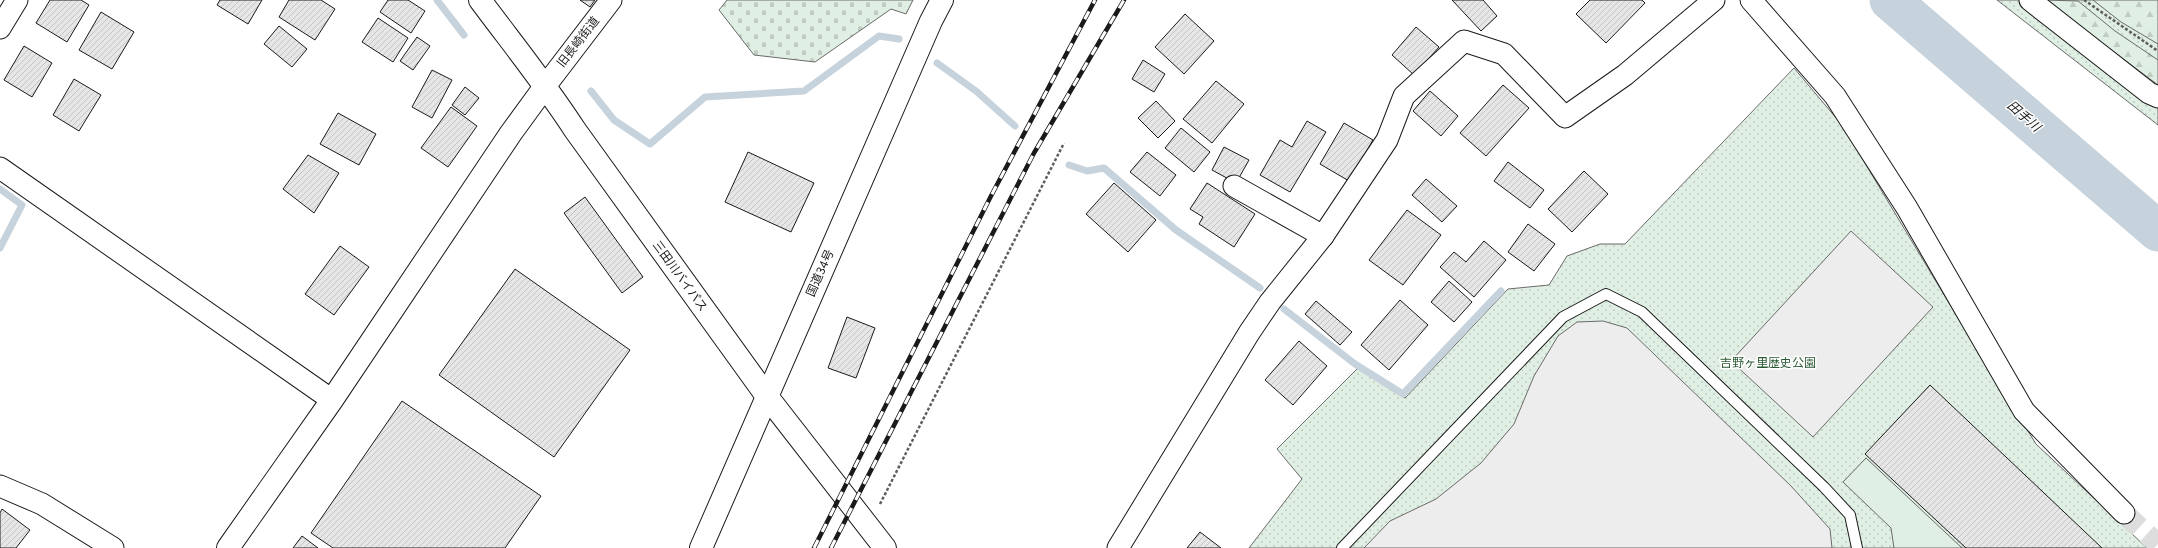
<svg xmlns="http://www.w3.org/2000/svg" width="2158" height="548" viewBox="0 0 2158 548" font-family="Figtree,'Noto Sans JP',sans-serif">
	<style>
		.grass { fill: url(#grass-dots); stroke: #6a6a6a }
		.forest { fill: url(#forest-firs); stroke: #6a6a6a }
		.cemetery { fill: url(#cemetery-stones); stroke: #6a6a6a }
		.garden { fill: #e0efe3; stroke: #6a6a6a }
		.parking { fill: #ededed; stroke: #6a6a6a }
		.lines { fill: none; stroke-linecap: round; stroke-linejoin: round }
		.stream { stroke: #c6d2dc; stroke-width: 7 }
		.river { stroke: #c6d2dc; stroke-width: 41 }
		.building { fill: url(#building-hatch); stroke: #1a1a1a }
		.street-tunnel { stroke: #ddd; stroke-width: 21; stroke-dasharray: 21 10; stroke-linecap: butt }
		.lane-casing { stroke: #1a1a1a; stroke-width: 12 }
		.street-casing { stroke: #1a1a1a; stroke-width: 23 }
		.secondary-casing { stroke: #1a1a1a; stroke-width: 24 }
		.highway-casing { stroke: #1a1a1a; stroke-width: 24 }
		.path { stroke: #5f5f5f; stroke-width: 2.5; stroke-dasharray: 3 2; stroke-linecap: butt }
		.lane { stroke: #fff; stroke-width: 10 }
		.street { stroke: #fff; stroke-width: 21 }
		.secondary { stroke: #fff; stroke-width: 22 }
		.highway { stroke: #fff; stroke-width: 22 }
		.rail-casing { stroke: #1a1a1a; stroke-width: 4.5 }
		.rail { stroke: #fff; stroke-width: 3; stroke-dasharray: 9; stroke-linecap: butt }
		.labels { text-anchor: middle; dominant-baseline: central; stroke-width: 3; stroke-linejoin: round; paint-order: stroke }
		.street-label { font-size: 12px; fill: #1a1a1a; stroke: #fff }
		.park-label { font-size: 12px; fill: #2b5a34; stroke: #fff }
		.water-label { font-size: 13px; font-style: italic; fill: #1a1a1a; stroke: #fff }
	</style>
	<defs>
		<pattern id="grass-dots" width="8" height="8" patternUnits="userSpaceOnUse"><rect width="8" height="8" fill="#e0efe3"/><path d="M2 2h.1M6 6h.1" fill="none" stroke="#c0ccc2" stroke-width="1.8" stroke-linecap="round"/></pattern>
		<pattern id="forest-firs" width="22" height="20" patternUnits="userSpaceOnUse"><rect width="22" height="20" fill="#e0efe3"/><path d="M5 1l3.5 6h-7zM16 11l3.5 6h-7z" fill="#c0ccc2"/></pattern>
		<pattern id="cemetery-stones" width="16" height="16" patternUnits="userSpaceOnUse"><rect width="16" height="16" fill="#e0efe3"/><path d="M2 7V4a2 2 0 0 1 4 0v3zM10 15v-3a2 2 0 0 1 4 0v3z" fill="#c0ccc2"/></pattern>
		<pattern id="building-hatch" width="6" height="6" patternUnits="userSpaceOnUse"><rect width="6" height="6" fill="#e6e6e6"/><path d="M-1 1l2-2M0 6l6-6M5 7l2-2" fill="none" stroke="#c5c5c5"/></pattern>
	</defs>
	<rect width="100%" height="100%" fill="#fff"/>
	<!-- grass -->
	<g class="grass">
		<path d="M1997 0H2158V125Z"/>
		<path d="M1794 68 1842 125 1973 343 2036 444 2147 548H1249L1302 479 1277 449 1358 368 1405 398 1508 289 1549 285 1567 256 1600 244H1625Z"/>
	</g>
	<!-- forest -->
	<g class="forest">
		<path d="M2045 0 2078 1 2115 31 2158 60V85Z"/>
		<path d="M2093 0H2158V44L2121 22Z"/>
	</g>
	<!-- cemetery -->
	<path class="cemetery" d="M727 0H913L906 14 891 9 815 62 754 55 719 10Z"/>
	<!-- garden -->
	<path class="garden" d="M1866 458 1962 548H1894L1891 528 1843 482Z"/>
	<!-- parking -->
	<g class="parking">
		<path d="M1851 231 1933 307 1813 437 1731 361Z"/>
		<path d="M1603 321 1627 328 1791 486 1830 529 1832 548H1364L1390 521 1436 499 1481 463 1514 424 1534 376 1558 336 1577 322Z"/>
	</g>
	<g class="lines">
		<!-- stream -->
		<g class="stream">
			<path d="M437 0 464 35"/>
			<path d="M937 63 976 91 1015 126"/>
			<path d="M591 91 614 120 650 144 705 97 804 91 879 36 899 39"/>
			<path d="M1069 165 1087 171 1104 168 1176 230 1260 288"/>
			<path d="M0 189 22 205 0 248"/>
			<path d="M1284 309 1355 364 1403 394 1501 291"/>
		</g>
		<!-- river -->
		<path class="river" d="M1890 0 2158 231"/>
	</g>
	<!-- building -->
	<g class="building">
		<path d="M50 0H81L89 5 67 42 36 23Z"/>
		<path d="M220 0H262L248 24 217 5Z"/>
		<path d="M289 0H321L335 9 315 40 279 17Z"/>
		<path d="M388 0H408L425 11 411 33 380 12Z"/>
		<path d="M580 0H595L590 7Z"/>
		<path d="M1452 0H1483L1497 16 1481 31Z"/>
		<path d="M1590 0H1642L1645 3 1606 43 1576 14Z"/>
		<path d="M101 12 134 32 112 69 79 50Z"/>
		<path d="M1185 14 1214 41 1184 74 1155 47Z"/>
		<path d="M378 18 408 38 393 62 362 42Z"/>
		<path d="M279 26 307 49 292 67 264 44Z"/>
		<path d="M1416 27 1439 47 1414 75 1392 55Z"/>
		<path d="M417 37 430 46 413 70 400 61Z"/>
		<path d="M24 46 52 63 32 97 4 80Z"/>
		<path d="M1143 60 1165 74 1154 92 1132 79Z"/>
		<path d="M432 70 452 80 432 118 412 107Z"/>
		<path d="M74 79 101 95 79 131 53 115Z"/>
		<path d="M1216 81 1244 104 1212 143 1183 119Z"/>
		<path d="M1503 85 1529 108 1486 156 1460 133Z"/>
		<path d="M465 87 479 98 465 115 452 105Z"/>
		<path d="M1430 91 1458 116 1441 136 1413 111Z"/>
		<path d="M1156 101 1175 121 1158 138 1138 118Z"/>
		<path d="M451 107 477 126 448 167 421 148Z"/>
		<path d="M338 113 376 134 359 165 320 144Z"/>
		<path d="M1307 121 1326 132 1290 192 1260 175 1280 140 1292 147Z"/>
		<path d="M1344 123 1373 140 1349 181 1320 164Z"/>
		<path d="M1181 128 1210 152 1194 172 1165 148Z"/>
		<path d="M1224 147 1249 160 1236 183 1212 170Z"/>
		<path d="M748 152 814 183 791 232 725 202Z"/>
		<path d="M1147 152 1176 175 1160 196 1130 172Z"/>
		<path d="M308 155 339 173 314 213 283 189Z"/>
		<path d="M1508 162 1544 190 1530 208 1494 181Z"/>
		<path d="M1584 171 1608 194 1572 232 1548 209Z"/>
		<path d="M1426 179 1457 206 1442 222 1412 195Z"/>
		<path d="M1114 183 1156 220 1128 252 1086 214Z"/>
		<path d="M1207 183 1255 214 1234 247 1199 224 1203 217 1190 209Z"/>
		<path d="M585 197 643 277 622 293 564 213Z"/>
		<path d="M1407 210 1441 235 1403 285 1369 260Z"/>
		<path d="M1528 224 1555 244 1534 271 1508 252Z"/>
		<path d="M1484 241 1506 260 1474 297 1440 267 1454 252 1466 262Z"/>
		<path d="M340 246 369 267 334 315 305 294Z"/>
		<path d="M515 269 630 350 554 457 439 375Z"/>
		<path d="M1449 281 1472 302 1454 322 1431 302Z"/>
		<path d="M1400 300 1428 325 1389 370 1361 345Z"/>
		<path d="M1316 301 1352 332 1340 345 1305 314Z"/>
		<path d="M847 317 875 328 856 378 828 368Z"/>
		<path d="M1299 341 1327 366 1293 405 1265 380Z"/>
		<path d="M1930 385 2102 548H1966L1865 454Z"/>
		<path d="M402 401 541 496 505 548H333L311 533Z"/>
		<path d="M2 509 30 530 16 548H0V513Z"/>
		<path d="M1200 532 1221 548H1187Z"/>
		<path d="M302 536 318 548H293Z"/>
	</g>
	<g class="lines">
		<!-- street-tunnel -->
		<path class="street-tunnel" d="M2124 513 2158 544"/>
		<!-- lane casing -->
		<g class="lane-casing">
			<path id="lane" d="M1342 548 1563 317 1606 294 1642 312 1824 487 1850 515 1857 548"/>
		</g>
		<!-- street casing -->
		<g class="street-casing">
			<g id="street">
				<path d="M1751 0 1835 96 1907 208 2024 411 2124 513"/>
				<path d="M2030 0 2149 93 2158 97"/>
				<path d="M0 28 17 0"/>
				<path d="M546 85 611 0"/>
				<path d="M0 168 332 400"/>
				<path d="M1234 186 1323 236"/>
				<path d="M0 486 42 504 113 548"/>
				<path d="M1118 548 1249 333 1270 302 1323 236 1387 140 1404 96 1464 41 1504 54 1565 117 1625 75 1714 0"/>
			</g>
		</g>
		<!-- secondary casing -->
		<g class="secondary-casing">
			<path id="secondary" d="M228 548 332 400 511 133 546 85"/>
		</g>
		<!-- highway casing -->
		<g class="highway-casing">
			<g id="highway">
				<path d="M480 0C512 43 546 85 575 130L766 395 885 548"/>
				<path d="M701 548 931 21 942 0"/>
			</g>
		</g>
		<!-- path -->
		<g class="path">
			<path d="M2084 0 2158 51"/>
			<path d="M880 504 1064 143"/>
		</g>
		<!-- lane -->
		<use href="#lane" class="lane"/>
		<!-- street -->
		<use href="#street" class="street"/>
		<!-- secondary -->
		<use href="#secondary" class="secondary"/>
		<!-- highway -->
		<use href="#highway" class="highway"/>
		<!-- rail casing -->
		<g class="rail-casing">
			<g id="rail">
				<path d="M814 548 991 196 1095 0"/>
				<path d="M831 548 1034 153 1124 0"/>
			</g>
		</g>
		<!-- rail -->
		<use href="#rail" class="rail"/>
	</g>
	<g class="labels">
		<!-- street labels -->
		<g class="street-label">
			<text transform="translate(578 42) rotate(-52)">旧長崎街道</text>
			<text transform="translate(820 273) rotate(-66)">国道34号</text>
			<text transform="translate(680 276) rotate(54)">三田川バイパス</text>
		</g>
		<!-- park labels -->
		<g class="park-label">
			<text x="1768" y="363">吉野ヶ里歴史公園</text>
		</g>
		<!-- water labels -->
		<g class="water-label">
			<text transform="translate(2024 116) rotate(41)">田手川</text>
		</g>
	</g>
</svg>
